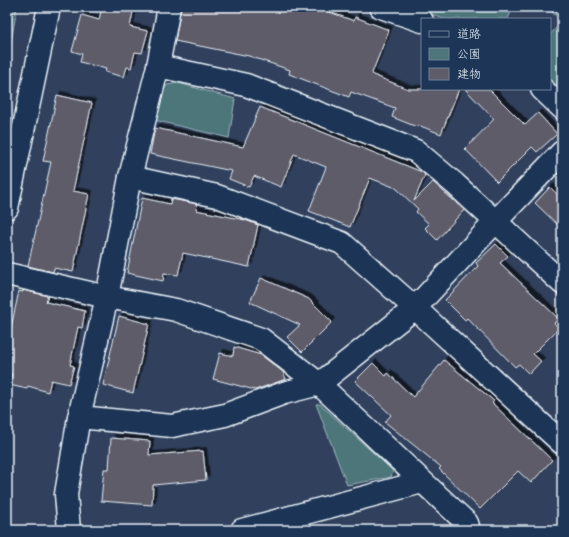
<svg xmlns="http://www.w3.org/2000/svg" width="569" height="537" viewBox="0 0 569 537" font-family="'Gochi Hand','Klee One',sans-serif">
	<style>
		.green { fill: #4e767a; stroke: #9bb4b9 }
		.building { fill: #5f5c6a; stroke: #e8f1f8; filter: url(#shadow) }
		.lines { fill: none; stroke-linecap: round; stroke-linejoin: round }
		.minor-casing { stroke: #e8f1f8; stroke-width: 25 }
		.tertiary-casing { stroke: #e8f1f8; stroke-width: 25 }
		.minor { stroke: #1d3557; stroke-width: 22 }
		.tertiary { stroke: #1d3557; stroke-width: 22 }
	</style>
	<defs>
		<filter id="shadow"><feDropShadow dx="3.5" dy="-3.5" stdDeviation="0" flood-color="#0009"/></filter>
	</defs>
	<rect width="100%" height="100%" fill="#31415d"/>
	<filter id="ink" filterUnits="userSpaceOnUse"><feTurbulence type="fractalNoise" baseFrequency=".025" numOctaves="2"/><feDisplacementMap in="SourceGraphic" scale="8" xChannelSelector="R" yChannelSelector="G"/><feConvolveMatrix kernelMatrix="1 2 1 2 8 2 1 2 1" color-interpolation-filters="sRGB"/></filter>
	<g filter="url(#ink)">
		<!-- green -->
		<g class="green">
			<path d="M7 7H17L7 66Z"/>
			<path d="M415 7H513L508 19H443Z"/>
			<path d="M546 7H562V90L550 79V35L562 21Z"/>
			<path d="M178 83 235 99 229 138 154 120 157 100 167 85Z"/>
			<path d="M316 404H320L393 471 391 477 347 485Z"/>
		</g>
		<!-- building -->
		<g class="building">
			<path d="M102 7H134L130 27 148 31 142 53 135 52 131 68 127 67 124 77 105 72 106 69 80 62 82 54 72 51 82 15 99 20Z"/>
			<path d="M181 7H316L354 21 355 17 389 30 372 73 373 75 408 89H459L441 134 418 125 417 127 392 117 395 108 351 92 349 97 289 74 290 70 249 56 175 41Z"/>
			<path d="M465 89H489L525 125 538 113 557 134 537 152 532 147 497 182 465 149 494 119Z"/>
			<path d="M57 95 92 103 73 191 89 194 73 272 54 268 53 272 28 266 51 162 43 161Z"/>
			<path d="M260 107 422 172 425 175 414 201 433 182 464 210 437 240 425 228 429 224 416 212 418 209 396 188 370 178 350 227 309 211 326 167 294 154 281 187 254 176 249 187 229 179 232 171 150 154 155 128 243 147Z"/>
			<path d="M550 187 562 199V229L535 203Z"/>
			<path d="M142 198 170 204 171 199 197 204 196 210 245 220 258 225 249 267 183 253 178 275 164 273 163 281 127 273Z"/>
			<path d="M496 244 508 256 500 263 559 319 554 323 559 328 533 354 541 361 529 374 519 364 515 367 467 318 465 320 445 300 478 266 476 263Z"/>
			<path d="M261 278 309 299 332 322 302 352 287 337 300 325 250 302Z"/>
			<path d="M23 290 48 296 46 302 85 311 82 328 78 327 70 365 74 366 69 384 51 380 48 392 28 386 27 389 9 385 12 374 7 373V346L19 291 23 292Z"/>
			<path d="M119 316 149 324 133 393 103 385Z"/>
			<path d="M234 347 261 355 283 372 286 379 255 390 213 379 220 353 233 356Z"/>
			<path d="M444 360 494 401 492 403 552 460 531 483 518 471 480 509 439 469 441 467 385 422 391 415 355 381 373 363 386 376 388 373 413 397Z"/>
			<path d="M111 438 150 441 149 455 203 451 206 480 153 485 152 505 101 501 104 469H109Z"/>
		</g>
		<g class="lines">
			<!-- minor casing -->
			<g class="minor-casing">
				<g id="minor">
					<path d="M169 7 158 66 130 177 107 297 79 417 172 426 225 415 284 393 319 384C368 430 417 477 467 523L469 530"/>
					<path d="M381 7 422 21"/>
					<path d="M158 66 246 85 416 151 455 184 562 283"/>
					<path d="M542 89 562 108"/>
					<path d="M130 177 217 196 342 243 415 308 562 443"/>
					<path d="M7 274 107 297 176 310 261 339 319 384 415 308 495 222 562 152"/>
					<path d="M69 530 66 494 79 417"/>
					<path d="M242 530 422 482"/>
				</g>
			</g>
			<!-- tertiary casing -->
			<g class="tertiary-casing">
				<path id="tertiary" d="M7 208 49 7"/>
			</g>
			<!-- minor -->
			<use href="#minor" class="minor"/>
			<!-- tertiary -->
			<use href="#tertiary" class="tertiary"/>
		</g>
	</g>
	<!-- margin -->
	<rect width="569" height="537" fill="none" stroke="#1d3557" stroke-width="24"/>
	<rect x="12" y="12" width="545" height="513" fill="none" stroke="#e8f1f8" stroke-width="1.5" filter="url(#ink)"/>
	<!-- legend -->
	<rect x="421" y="18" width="130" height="72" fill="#1d3557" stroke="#6e8097"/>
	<rect x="429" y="31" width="20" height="6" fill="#1d3557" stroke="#6e8097"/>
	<text x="457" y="38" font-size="12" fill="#e8f1f8">道路</text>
	<rect x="429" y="48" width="20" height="12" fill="#4e767a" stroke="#6e8097"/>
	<text x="457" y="58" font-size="12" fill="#e8f1f8">公園</text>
	<rect x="429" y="68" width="20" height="12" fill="#5f5c6a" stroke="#6e8097"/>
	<text x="457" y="78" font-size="12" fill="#e8f1f8">建物</text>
</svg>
